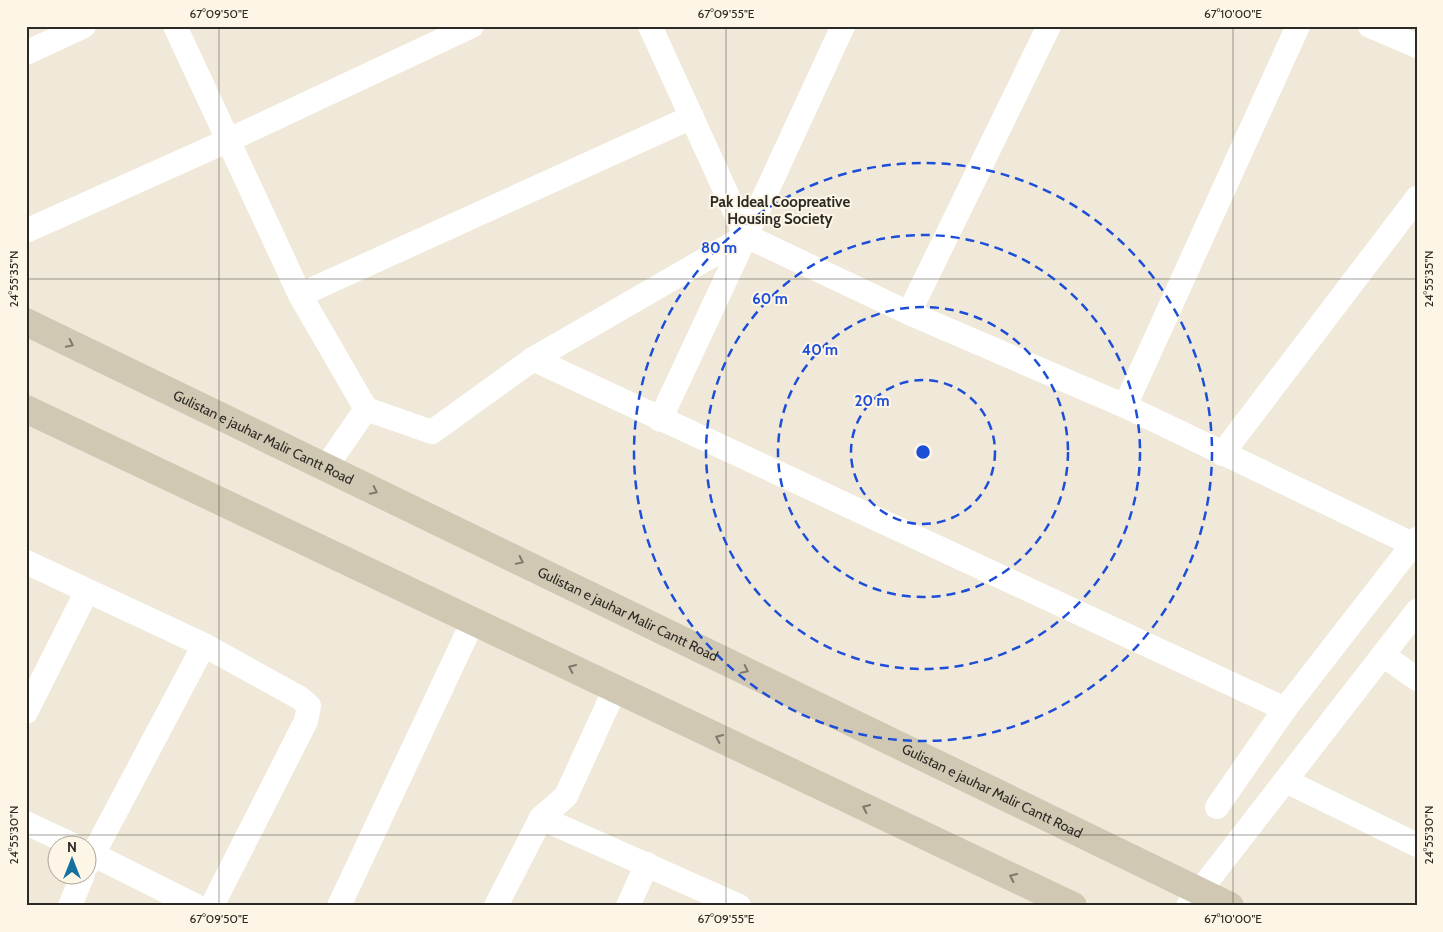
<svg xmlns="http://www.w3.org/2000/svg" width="1443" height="932" viewBox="0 0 1443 932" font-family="Cabin,sans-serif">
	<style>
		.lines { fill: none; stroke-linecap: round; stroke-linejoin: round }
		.street { stroke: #fff; stroke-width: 24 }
		.secondary { stroke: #d1c8b3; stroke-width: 28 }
		.oneway { stroke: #7e796c }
		.ticks { fill: none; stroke: #2c2a24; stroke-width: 1; stroke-opacity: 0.45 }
		.ring { fill: none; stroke: #1d4ed8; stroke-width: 2.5; stroke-dasharray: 9 6 }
		.labels { text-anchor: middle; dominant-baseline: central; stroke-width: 4; stroke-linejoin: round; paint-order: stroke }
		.street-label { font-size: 14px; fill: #2c2a24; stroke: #fdf6e6 }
		.neighbourhood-label { font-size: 15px; font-weight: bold; fill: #2c2a24; stroke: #fdf6e6 }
		.centre { fill: #1d4ed8; stroke: #fdf6e6; stroke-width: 2.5 }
		.ring-label { font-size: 15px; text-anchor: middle; font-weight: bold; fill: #1d4ed8; stroke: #fdf6e6; stroke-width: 4; stroke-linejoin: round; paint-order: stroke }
		.neatline { fill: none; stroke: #2c2a24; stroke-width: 2 }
		.ticks-label { font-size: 12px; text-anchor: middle; fill: #2c2a24 }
	</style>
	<rect width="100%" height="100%" fill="#f0e9d9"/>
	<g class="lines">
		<!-- street -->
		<g class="street">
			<path d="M175 26 300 295 366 409 326 467"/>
			<path d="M650 26 746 236 909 313 1125 406 1412 544"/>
			<path d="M1370 26 1417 46"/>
			<path d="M26 53 84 26"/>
			<path d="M26 231 229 140 472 26"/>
			<path d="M300 295 692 117"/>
			<path d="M909 313 1049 26"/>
			<path d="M533 359 1285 709 1417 539"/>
			<path d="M1125 406 1298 26"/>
			<path d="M366 409 432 432 533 359 746 236 843 26"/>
			<path d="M660 420 746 236"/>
			<path d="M1222 454 1417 198"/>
			<path d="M26 562 204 645 300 698 309 706 306 721 212 906"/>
			<path d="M1383 655 1417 679"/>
			<path d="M26 712 87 591"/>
			<path d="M1286 781 1417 845"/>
			<path d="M1217 807 1285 709"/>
			<path d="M541 818 739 906"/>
			<path d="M26 823 71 844"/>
			<path d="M88 852 196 906"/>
			<path d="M88 864 204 645"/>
			<path d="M70 906 83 874"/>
			<path d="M339 906 473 621"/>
			<path d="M496 906 541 818 566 796 615 689"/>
			<path d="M628 906 647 864"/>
			<path d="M1188 906 1417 611"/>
		</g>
		<!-- secondary -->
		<g class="secondary">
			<path id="s1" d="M26 322 1230 906"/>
			<path d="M26 409 1073 906"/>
		</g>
	</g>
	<!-- one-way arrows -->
	<defs><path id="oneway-chevron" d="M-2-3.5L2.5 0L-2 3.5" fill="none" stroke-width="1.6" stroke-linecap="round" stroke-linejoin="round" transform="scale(1.25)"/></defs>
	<g class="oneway">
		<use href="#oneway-chevron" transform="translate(70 344) rotate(26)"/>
		<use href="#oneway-chevron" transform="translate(374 491) rotate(26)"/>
		<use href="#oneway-chevron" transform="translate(520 561) rotate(26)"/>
		<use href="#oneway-chevron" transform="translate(572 668) rotate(-155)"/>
		<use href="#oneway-chevron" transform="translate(745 670) rotate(26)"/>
		<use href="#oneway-chevron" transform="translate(719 738) rotate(-155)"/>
		<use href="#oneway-chevron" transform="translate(866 808) rotate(-155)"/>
		<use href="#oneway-chevron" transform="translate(1013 877) rotate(-155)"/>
	</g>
	<!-- ticks -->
	<path class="ticks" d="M219 26V906M726 26V906M1233 26V906M26 279H1417M26 835H1417"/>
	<!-- distance rings -->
	<g class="ring">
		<circle cx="923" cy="452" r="72"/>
		<circle cx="923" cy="452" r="145"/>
		<circle cx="923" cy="452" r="217"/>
		<circle cx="923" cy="452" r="289"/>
	</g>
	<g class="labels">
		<!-- street labels -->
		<g class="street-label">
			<text stroke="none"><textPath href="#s1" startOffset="264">Gulistan e jauhar Malir Cantt Road</textPath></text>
			<text stroke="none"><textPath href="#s1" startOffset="669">Gulistan e jauhar Malir Cantt Road</textPath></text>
			<text stroke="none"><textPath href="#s1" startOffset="1074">Gulistan e jauhar Malir Cantt Road</textPath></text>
		</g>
		<!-- neighbourhood labels -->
		<g class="neighbourhood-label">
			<text x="780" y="202">Pak Ideal Coopreative<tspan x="780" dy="17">Housing Society</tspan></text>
		</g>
	</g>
	<circle cx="923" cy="452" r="8" class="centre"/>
	<g class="ring-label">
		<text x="719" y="253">80 m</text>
		<text x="770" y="304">60 m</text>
		<text x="820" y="355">40 m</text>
		<text x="872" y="406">20 m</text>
	</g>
	<!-- border -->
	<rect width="1443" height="932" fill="none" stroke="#fdf6e6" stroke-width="55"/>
	<!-- north arrow -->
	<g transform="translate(72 860)"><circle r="24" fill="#fdf6e6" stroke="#a9a498"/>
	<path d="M0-4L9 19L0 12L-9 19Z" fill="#13719f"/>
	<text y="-8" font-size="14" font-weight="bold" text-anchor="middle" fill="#2c2a24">N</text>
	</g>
	<rect x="28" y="28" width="1388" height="876" class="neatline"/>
	<g class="ticks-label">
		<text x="219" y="18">67°09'50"E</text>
		<text x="726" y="18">67°09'55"E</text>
		<text x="1233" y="18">67°10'00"E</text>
		<text transform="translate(14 279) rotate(-90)" y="4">24°55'35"N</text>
		<text transform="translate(1429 279) rotate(-90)" y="4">24°55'35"N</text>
		<text transform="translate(14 835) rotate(-90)" y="4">24°55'30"N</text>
		<text transform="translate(1429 835) rotate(-90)" y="4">24°55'30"N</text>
		<text x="219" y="923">67°09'50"E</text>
		<text x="726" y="923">67°09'55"E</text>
		<text x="1233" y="923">67°10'00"E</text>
	</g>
</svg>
